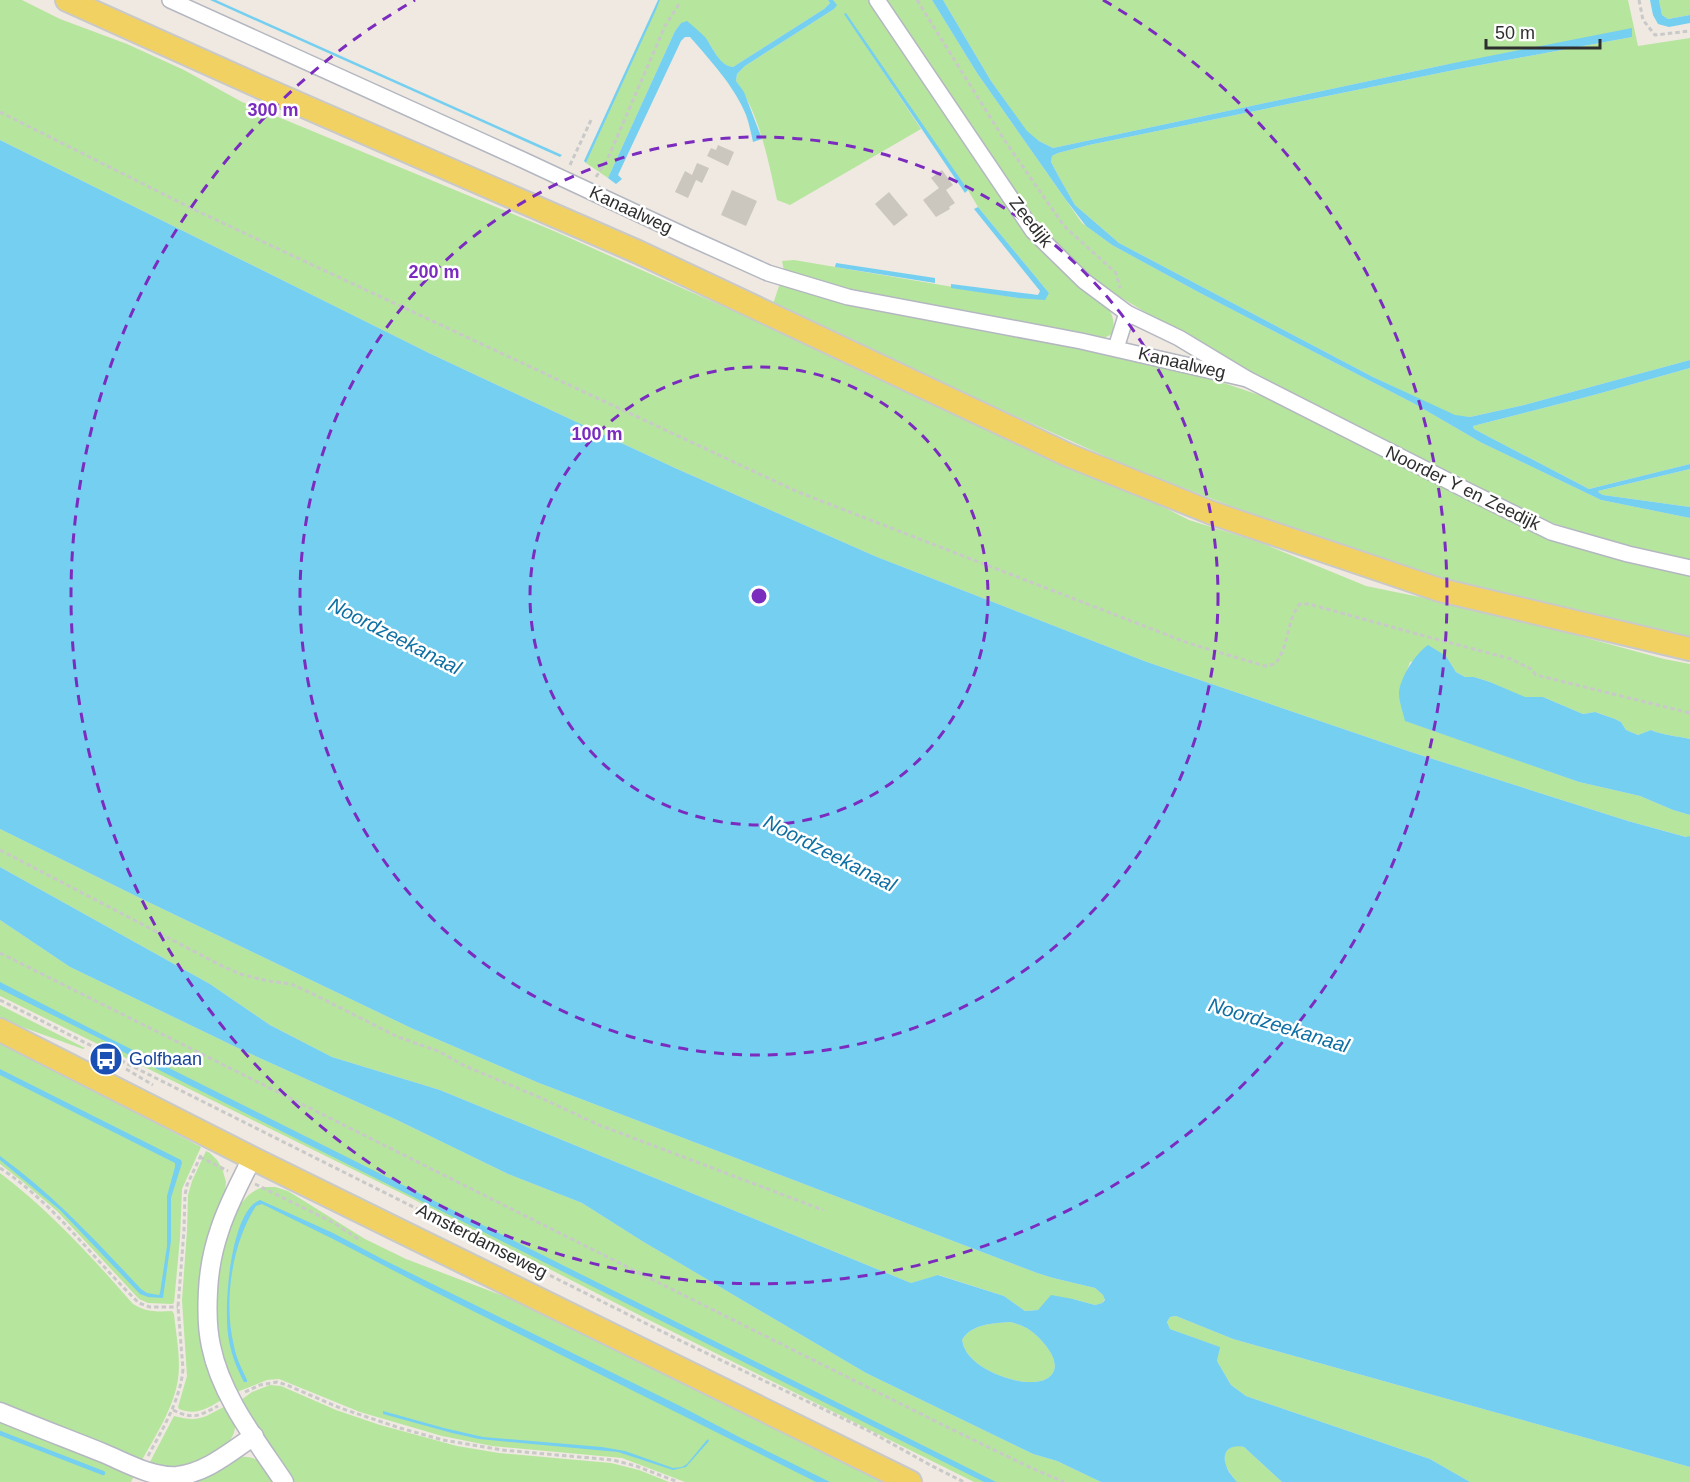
<svg xmlns="http://www.w3.org/2000/svg" width="1690" height="1482" viewBox="0 0 1690 1482" font-family="Helvetica,sans-serif">
	<style>
		.green { fill: #b6e59e }
		.water { fill: #75cff0; fill-rule: evenodd }
		.lines { fill: none; stroke-linecap: round; stroke-linejoin: round }
		.stream { stroke: #75cff0; stroke-width: 4.5 }
		.building { fill: #cbc7bf }
		.minor-casing { stroke: #b4b7c1; stroke-width: 18 }
		.tertiary-casing { stroke: #b4b7c1; stroke-width: 21 }
		.primary-casing { stroke: #c9c9c9; stroke-width: 26 }
		.path { stroke: #c9c9c9; stroke-width: 3; stroke-dasharray: 4.5 3; stroke-linecap: butt }
		.minor { stroke: #fff; stroke-width: 15 }
		.tertiary { stroke: #fff; stroke-width: 18 }
		.primary { stroke: #f2d163; stroke-width: 22 }
		.ring { fill: none; stroke: #7b2cbf; stroke-width: 3; stroke-dasharray: 10 8 }
		.labels { text-anchor: middle; dominant-baseline: central; stroke-width: 5; stroke-linejoin: round; paint-order: stroke }
		.street-label { font-size: 18px; fill: #2e2e2e; stroke: #fff }
		.transit-label { font-size: 18px; fill: #164399; stroke: #fff; text-anchor: start }
		.water-label { font-size: 20px; font-style: italic; fill: #0d6fa3; stroke: #fff }
		.centre { fill: #7b2cbf; stroke: #fff; stroke-width: 3 }
		.ring-label { font-size: 18px; text-anchor: middle; font-weight: bold; fill: #7b2cbf; stroke: #fff; stroke-width: 5; stroke-linejoin: round; paint-order: stroke }
	</style>
	<rect width="100%" height="100%" fill="#efe9e1"/>
	<!-- green -->
	<g class="green">
		<path d="M0 0H22L60 19 127 44 184 70 242 102 554 231 830 354 1116 483 1189 520 1259 542 1366 586 1483 610 1664 659 1690 664V739C1678 736 1661 735 1651 730L1638 735 1626 730 1621 722 1615 719 1595 712 1583 714 1543 697 1525 698 1490 682 1474 677H1465L1456 672 1446 656 1410 662 1401 687 1406 721 1579 782 1640 796 1673 810 1690 815V836L1688 837 1690 838 1628 821 1411 752 1147 662 877 557 675 468 431 354 0 140Z"/>
		<path d="M660 0H828L830 3 824 9 733 67C717 66 714 45 703 36 697 31 688 27 681 23L675 31 608 178 586 163Z"/>
		<path d="M833 0H871L997 191 1105 302C1112 313 1116 322 1112 334L1102 339 832 286 784 271 782 261 794 260 1018 298 1049 293 978 207 968 190 845 14 921 129 790 205 777 200C768 160 760 115 736 81L737 74 745 66 834 9 836 5Z"/>
		<path d="M886 0H932L977 73 1082 223 1112 245 1200 293 1413 403 1482 443 1601 500 1690 518V561L1600 538 1528 515 1382 441 1205 348 1115 294 1077 267 1045 235 1016 199Z"/>
		<path d="M943 0H1628L1638 46 1690 38V360L1524 405 1470 417 1455 416 1373 377 1119 243 1075 205 1059 177 1051 162 1052 156 1058 153 1089 145 1459 69 1632 37 1444 65 1053 148 1039 141 1027 132 991 81Z"/>
		<path d="M1659 0H1690V15L1668 19 1662 15Z"/>
		<path d="M781 280 907 315 1145 362 1203 376 1262 396 1623 559 1690 577V639L1527 605 1366 554 1257 516 1129 467 772 307Z"/>
		<path d="M1690 368V464L1589 489 1474 429 1473 426 1594 395Z"/>
		<path d="M1690 469V507L1603 495 1598 493V491Z"/>
		<path d="M0 829 144 900 411 1028 539 1083 1037 1273 1053 1278 1095 1288 1103 1295 1105 1299 1102 1303 1095 1305 1073 1299 1038 1310 1025 1311 1004 1296 939 1275 911 1283 440 1090 332 1057 270 1025 210 984 0 867Z"/>
		<path d="M0 920 70 967 242 1050 397 1120 508 1174 582 1203 642 1241 866 1373 1033 1454 1057 1461 1101 1482H974L645 1318 403 1194 0 996Z"/>
		<path d="M0 1005 85 1048 83 1049 8 1022 0 1018Z"/>
		<path d="M0 1041 201 1147 182 1189 180 1238 174 1303 172 1304 148 1303 139 1299 57 1211 23 1182 0 1164Z"/>
		<path d="M206 1151 210 1153 217 1160 222 1168 226 1182 225 1192 207 1248 223 1399C208 1408 197 1416 179 1409L178 1407 187 1376 182 1300 187 1230 188 1195 192 1181Z"/>
		<path d="M0 1173C50 1211 92 1257 133 1304 146 1312 157 1312 172 1311L174 1314C176 1335 181 1358 178 1379 174 1407 156 1435 142 1460L0 1405Z"/>
		<path d="M265 1187H275L288 1191 365 1239 406 1259 511 1299 890 1482H685L622 1458 492 1446 442 1436 360 1412 279 1379 267 1380 237 1392C232 1384 226 1376 224 1368 220 1353 215 1332 214 1317 212 1285 225 1193 265 1187Z"/>
		<path d="M1176 1316 1233 1339 1690 1467V1482H1470L1430 1459 1246 1396 1231 1385 1217 1361 1219 1347 1170 1329 1167 1322 1170 1317Z"/>
		<path d="M1010 1322C1017 1324 1025 1326 1031 1331 1043 1340 1068 1367 1046 1379 1025 1390 974 1370 965 1349 963 1346 963 1343 962 1340 971 1324 994 1323 1010 1322Z"/>
		<path d="M270 1385 281 1386 336 1410 380 1425 457 1446 499 1453 611 1463 639 1470 669 1482H292L241 1400 252 1392Z"/>
		<path d="M226 1406C230 1413 235 1420 235 1428 233 1449 197 1464 179 1467 170 1469 160 1466 151 1464L150 1462 174 1416C200 1423 203 1417 226 1406Z"/>
		<path d="M0 1420 135 1474 131 1482H0Z"/>
		<path d="M1236 1445 1244 1447 1282 1482H1237C1227 1470 1215 1453 1236 1445Z"/>
		<path d="M239 1457C260 1455 265 1467 277 1482H186Z"/>
	</g>
	<!-- water -->
	<g class="water">
		<path d="M210 0H216L562 155 560 157Z"/>
		<path d="M658 0H660L656 10 586 163 584 161Z"/>
		<path d="M828 0H833L837 5 834 9 745 66 737 74 736 81 744 92 762 139 753 142C751 133 749 123 746 115 735 87 710 60 690 37H685L681 41 618 175 622 179 616 184 608 178 675 31 681 23 687 21C693 26 699 31 705 37 713 47 719 66 733 67L824 9 830 3Z"/>
		<path d="M932 0H943L991 81 1027 131 1039 141 1053 148 1444 65 1632 28V37L1459 69 1089 145 1058 153 1052 156 1051 162 1059 177 1075 205 1119 243 1373 377 1455 415 1470 417 1524 405 1690 360V368L1594 395 1473 426 1474 429 1589 489 1690 464V469L1598 491 1599 493 1603 495 1690 507V518L1601 500 1482 443 1413 403 1200 293 1112 245 1086 226 1066 200 977 73Z"/>
		<path d="M1650 0H1659L1662 15 1668 19 1690 15V23L1669 27 1658 24 1653 15Z"/>
		<path d="M846 13 968 190 965 193 844 14Z"/>
		<path d="M0 140 431 354 675 468 877 557 1147 662 1411 752 1628 821 1686 837 1690 836V1467L1233 1339 1176 1316 1170 1317 1167 1322 1170 1329 1220 1347 1217 1361 1231 1385 1246 1396 1430 1459 1470 1482H1282L1244 1447C1231 1444 1221 1451 1226 1465 1228 1472 1233 1477 1237 1482H1101L1057 1461 1033 1454 866 1373 642 1241 582 1203 508 1174 397 1120 242 1050 70 967 0 920V867L210 984 270 1025 332 1057 440 1090 911 1283 938 1275 1004 1296 1025 1311 1038 1310 1051 1295 1073 1299 1095 1305 1102 1303 1105 1300 1103 1295 1095 1288 1053 1278 1037 1273 539 1083 411 1028 144 900 0 829ZM1010 1322C1017 1324 1025 1326 1031 1331 1043 1340 1068 1367 1046 1379 1025 1390 974 1370 965 1349 963 1346 963 1343 962 1340 971 1324 994 1323 1010 1322Z"/>
		<path d="M978 207 1049 293 1045 300 1018 298 951 288V284L1031 294 1038 295 1040 291 974 209Z"/>
		<path d="M836 263 935 278V283L835 267Z"/>
		<path d="M1428 645 1446 656 1456 672 1465 677H1474L1490 682 1525 697H1543L1583 714 1595 712 1615 719 1621 722 1626 730 1638 735 1651 730C1661 735 1678 736 1690 739V815L1673 810 1640 796 1579 782 1405 721C1403 712 1399 702 1399 693 1400 678 1415 654 1428 645Z"/>
		<path d="M0 982 109 1038 996 1482H984L131 1056 108 1044 107 1042 0 989Z"/>
		<path d="M0 1069 181 1160 182 1163 171 1198V1241L163 1298 148 1297 140 1294 60 1210 0 1160V1156C53 1194 97 1242 141 1289L147 1293 159 1295 160 1293 167 1246V1196L175 1167V1163L0 1075Z"/>
		<path d="M260 1200 333 1233 388 1262 682 1407 741 1438 830 1482H816L427 1288 333 1239 262 1204 256 1206C232 1243 223 1302 234 1346 236 1358 242 1369 247 1380V1382H244C236 1367 230 1351 228 1334 224 1306 230 1211 260 1200Z"/>
		<path d="M383 1411 444 1428 483 1437 602 1447 625 1451 673 1468 682 1467 687 1464 706 1441 708 1439 709 1441 686 1467 673 1470 618 1452 479 1439 452 1433 383 1414Z"/>
	</g>
	<g class="lines">
		<!-- stream -->
		<path class="stream" d="M0 1433 103 1473"/>
	</g>
	<!-- building -->
	<g class="building">
		<path d="M718 145 734 152 728 166 707 156 711 148 716 150Z"/>
		<path d="M697 163 709 168 702 183 696 180 688 198 675 192 685 171 692 175Z"/>
		<path d="M942 170 953 185 946 190 955 203 949 207 950 209 936 217 923 200 939 188 931 178Z"/>
		<path d="M732 190 757 201 746 226 721 215Z"/>
		<path d="M889 192 908 215 894 226 875 204Z"/>
	</g>
	<g class="lines">
		<!-- minor casing -->
		<g class="minor-casing">
			<g id="minor">
				<path d="M170 0 523 160 688 237 768 273 848 297 1081 341 1247 379"/>
				<path d="M877 0 1033 231 1084 281 1127 313 1179 338 1247 379 1466 490 1551 532 1628 554 1690 568"/>
				<path d="M1116 348 1127 313"/>
			</g>
		</g>
		<!-- tertiary casing -->
		<g class="tertiary-casing">
			<g id="tertiary">
				<path d="M252 1158C241 1181 228 1204 220 1229 213 1249 209 1270 208 1291 207 1309 207 1328 211 1346 221 1396 256 1440 284 1482"/>
				<path d="M0 1412C34 1426 68 1439 103 1453 125 1462 152 1478 177 1476 206 1473 230 1452 254 1436"/>
			</g>
		</g>
		<!-- primary casing -->
		<g class="primary-casing">
			<g id="primary">
				<path d="M67 0 258 86 638 252 1068 455 1212 513 1440 590 1690 649"/>
				<path d="M0 1030 252 1158 910 1482"/>
			</g>
		</g>
		<!-- path -->
		<g class="path">
			<path d="M917 0 1005 141 1064 226 1116 273 1120 288"/>
			<path d="M1639 0 1643 20 1655 35 1690 31"/>
			<path d="M0 112 195 210 798 492 1188 643 1265 666 1275 664C1290 645 1286 620 1300 604H1309L1421 635 1511 659 1531 669 1536 675 1690 713"/>
			<path d="M570 165 592 118"/>
			<path d="M596 177 608 158 665 26 679 4"/>
			<path d="M0 850 224 967 240 974 268 981 291 984 311 993 398 1037 438 1051 465 1066 541 1098 599 1125 823 1210"/>
			<path d="M0 953 949 1428 1027 1466 1064 1482"/>
			<path d="M0 1000 677 1339 869 1431 932 1466 964 1482"/>
			<path d="M126 1069 153 1085"/>
			<path d="M200 1157 228 1171"/>
			<path d="M0 1168C55 1204 93 1259 139 1303L150 1307H178"/>
			<path d="M255 1184 334 1223 361 1241"/>
			<path d="M245 1392 260 1385 277 1382 287 1385 340 1408 400 1428 443 1440 502 1450 613 1460 636 1466 678 1482"/>
			<path d="M173 1410C193 1420 199 1416 218 1406"/>
			<path d="M148 1456C163 1428 180 1401 183 1369L178 1307 184 1230 185 1195 187 1185 202 1153"/>
		</g>
		<!-- minor -->
		<use href="#minor" class="minor"/>
		<!-- tertiary -->
		<use href="#tertiary" class="tertiary"/>
		<!-- primary -->
		<use href="#primary" class="primary"/>
	</g>
	<!-- distance rings -->
	<g class="ring">
		<circle cx="759" cy="596" r="229"/>
		<circle cx="759" cy="596" r="459"/>
		<path d="M1103 0A688 688 0 1 1 415 0"/>
	</g>
	<!-- icons -->
	<defs>
		<g id="bus-disc" transform="scale(1.725)"><circle r="9.5" fill="#1a4fb4" stroke="#fff"/><path d="M-5-6H5V4H4V6H2V4H-2V6H-4V4H-5ZM-3.5-4V0h7V-4ZM-3.5 1.2v1.5H-2V1.2ZM2 1.2v1.5H3.5V1.2Z" fill="#fff"/></g>
	</defs>
	<g fill-rule="evenodd">
		<use href="#bus-disc" x="106" y="1059"/>
	</g>
	<g class="labels">
		<!-- street labels -->
		<g class="street-label">
			<text transform="translate(631 210) rotate(25)">Kanaalweg</text>
			<text transform="translate(1031 222) rotate(52)">Zeedijk</text>
			<text transform="translate(1182 363) rotate(13)">Kanaalweg</text>
			<text transform="translate(1463 488) rotate(26)">Noorder Y en Zeedijk</text>
			<text transform="translate(482 1241) rotate(27)">Amsterdamseweg</text>
		</g>
		<!-- transit labels -->
		<g class="transit-label">
			<text x="129" y="1059">Golfbaan</text>
		</g>
		<!-- water labels -->
		<g class="water-label">
			<text transform="translate(395 636) rotate(27)">Noordzeekanaal</text>
			<text transform="translate(830 853) rotate(27)">Noordzeekanaal</text>
			<text transform="translate(1279 1025) rotate(17)">Noordzeekanaal</text>
		</g>
	</g>
	<circle cx="759" cy="596" r="9" class="centre"/>
	<g class="ring-label">
		<text x="273" y="116">300 m</text>
		<text x="434" y="278">200 m</text>
		<text x="597" y="440">100 m</text>
	</g>
	<!-- scale -->
	<path d="M1486 39v9h114v-9" fill="none" stroke="#2e2e2e" stroke-width="3"/>
	<text x="1495" y="39" font-size="18" fill="#2e2e2e" stroke="#ffffff" stroke-width="4.5" paint-order="stroke">50 m</text>
</svg>
